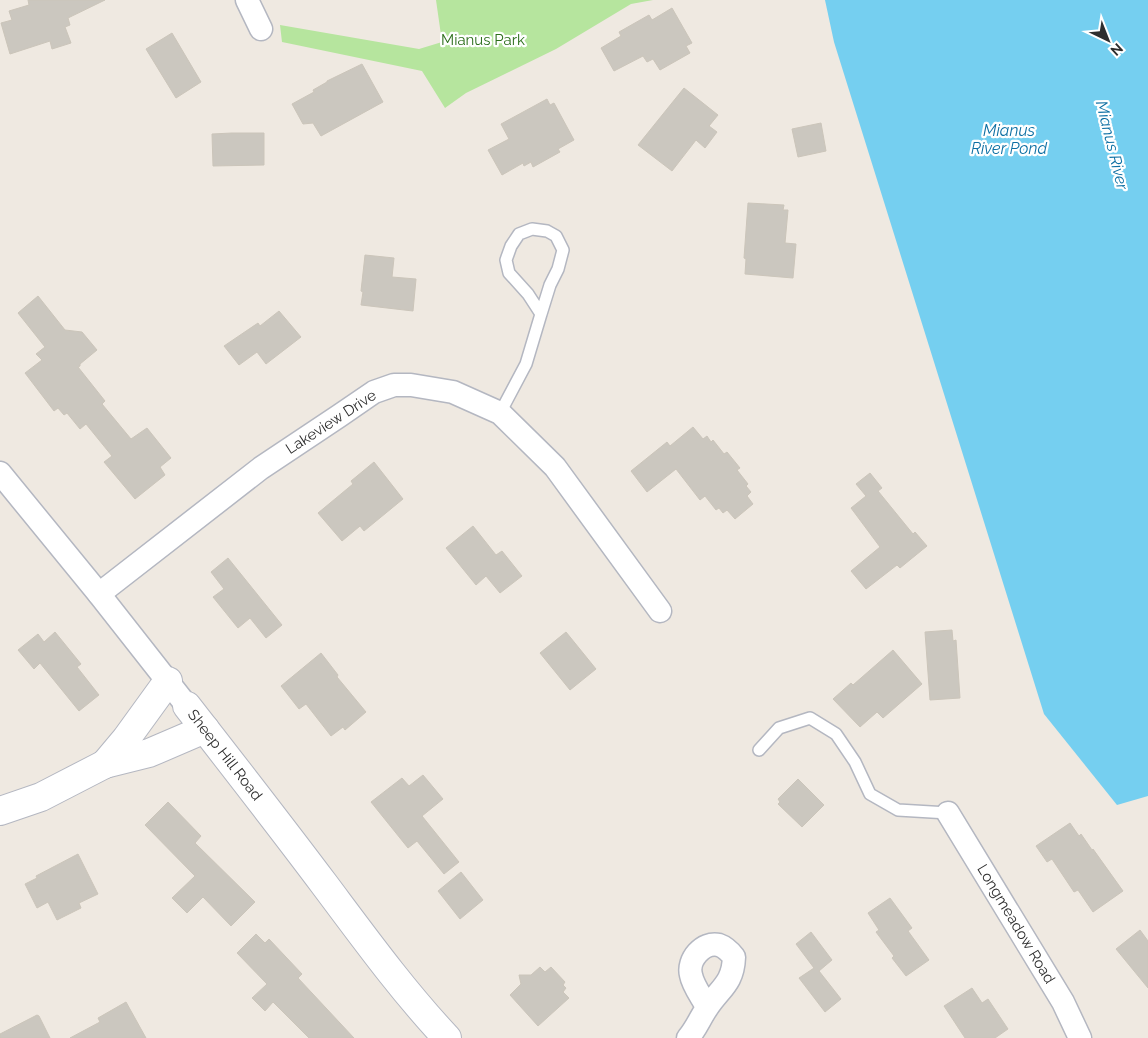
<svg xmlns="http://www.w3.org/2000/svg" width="1148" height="1038" viewBox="0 0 1148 1038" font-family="Raleway,sans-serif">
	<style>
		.green { fill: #b6e59e }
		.water { fill: #75cff0 }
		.building { fill: #cbc7bf; stroke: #cbc5ba }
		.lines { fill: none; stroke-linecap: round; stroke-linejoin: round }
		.lane-casing { stroke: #b4b7c1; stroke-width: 14 }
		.street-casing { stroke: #b4b7c1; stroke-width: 25 }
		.secondary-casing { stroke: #b4b7c1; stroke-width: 30 }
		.lane { stroke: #fff; stroke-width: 11 }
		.street { stroke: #fff; stroke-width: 22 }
		.secondary { stroke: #fff; stroke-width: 28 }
		.labels { text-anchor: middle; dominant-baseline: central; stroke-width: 4.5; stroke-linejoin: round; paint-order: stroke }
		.park-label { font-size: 15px; fill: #2c6e1b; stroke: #fff }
		.street-label { font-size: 15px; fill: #2e2e2e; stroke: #fff }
		.water-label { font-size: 16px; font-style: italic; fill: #0d6fa3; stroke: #fff }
	</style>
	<rect width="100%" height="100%" fill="#efe9e1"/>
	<!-- green -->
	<path class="green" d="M436 0H653L631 4 556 49 466 93 445 108 422 71 282 42 280 25 419 49 442 42Z"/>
	<!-- water -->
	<path class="water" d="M825 0H1148V796L1117 805 1044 714 834 42Z"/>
	<!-- building -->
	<g class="building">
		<path d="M28 0H105L68 18 70 25 65 27 71 43 52 49 50 41 10 54 1 23 12 20 9 11 29 5Z"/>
		<path d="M672 8 692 43 686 46 690 53 660 70 653 59 647 62 643 56 614 71 601 48 621 36 619 32 649 15 652 20Z"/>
		<path d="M172 33 201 82 176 98 146 49Z"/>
		<path d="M362 64 383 102 321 136 313 123 303 124 292 104 314 92 313 90 327 82V81Z"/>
		<path d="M684 88 718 115 709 126 717 132 705 148 696 140 672 171 638 145Z"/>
		<path d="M547 99 550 105 554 103 574 140 558 149 560 152 533 167 531 162 524 166 523 163 502 175 488 150 509 139 501 124Z"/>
		<path d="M821 123 826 151 798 157 792 129Z"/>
		<path d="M232 133H264V165L213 166 212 134Z"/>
		<path d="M748 203 784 205 783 210H788L785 243 796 244 793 278 745 274 746 259 744 258Z"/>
		<path d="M365 255 394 258 392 277 416 279 413 311 361 305 363 292 361 291Z"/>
		<path d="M38 296 65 330 82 332 97 350 80 364V366L78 367 105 401 102 404 131 439 147 428 171 458 160 467 165 475 135 499 104 462 112 456 86 424 80 429 67 413 64 415 58 408 54 411 25 373 42 360 36 354 45 347 18 313Z"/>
		<path d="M279 311 301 337 266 364 257 352 239 365 224 346 258 323 260 326Z"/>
		<path d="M693 427 703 439 707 436 711 442 713 440 724 454 727 452 740 468 737 470 748 484 746 486 751 492 747 496 753 504 735 519 727 510 723 513 719 508 716 510 705 496 700 500 676 469 647 492 631 471 667 442 670 446Z"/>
		<path d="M374 462 403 499 364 531 360 526 342 541 318 513 353 484 351 481Z"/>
		<path d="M870 473 882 488 878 491 913 534 915 532 927 546 900 568 897 565 866 589 851 571 880 547 851 508 866 496 856 484Z"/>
		<path d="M473 526 496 555 502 551 522 576 500 593 486 576 476 585 446 548Z"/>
		<path d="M228 558 282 625 266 638 250 618 238 628 213 597 224 589 211 572Z"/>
		<path d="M952 630 953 641 956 640 960 698 930 700 925 632Z"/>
		<path d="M55 632 81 664 77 667 99 695 79 711 40 663 34 669 18 650 38 634 44 642Z"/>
		<path d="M566 632 596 669 570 690 540 653Z"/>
		<path d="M893 650 922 684 883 718 877 712 860 727 833 699 851 683 853 685Z"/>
		<path d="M321 653 338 675 337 677 366 712 345 730 343 727 331 736 306 704 299 709 281 686Z"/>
		<path d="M423 775 443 799 422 816 459 862 444 874 417 841 408 848 371 802 402 778 409 786Z"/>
		<path d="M798 779 824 805 802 827 778 804 780 802 778 799Z"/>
		<path d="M168 802 201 836 195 843 255 902 231 926 203 897 187 913 172 898 195 876 145 825Z"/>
		<path d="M1070 823 1079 836 1081 834 1092 850 1093 849 1123 891 1093 912 1078 890 1074 892 1052 859 1047 862 1036 846Z"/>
		<path d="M78 854 98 894 79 903 81 908 57 920 48 902 37 908 25 884 37 878 36 876Z"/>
		<path d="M461 872 483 900 460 919 438 891Z"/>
		<path d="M890 898 912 928 908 931 929 960 906 976 892 958 894 956 876 932 879 930 868 913Z"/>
		<path d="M1140 930 1148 941V988L1116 949Z"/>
		<path d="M811 932 832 960 819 971 841 999 825 1012 799 978 814 968 796 944Z"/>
		<path d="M256 934 265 943 269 939 302 974 298 978 354 1038H309L273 1002 265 1011 252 998 267 984 237 953Z"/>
		<path d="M540 967 545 972 551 967 565 982 563 985 566 988 563 992 569 998 538 1026 510 995 521 984 519 975H531Z"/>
		<path d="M972 988 982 1003 988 999 1008 1029 995 1038H965L944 1006Z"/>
		<path d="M126 1002 146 1038H70L100 1022 98 1018Z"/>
		<path d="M37 1015 39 1016 50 1038H0V1034Z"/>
	</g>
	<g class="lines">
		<!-- lane casing -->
		<g class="lane-casing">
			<g id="lane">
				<path d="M500 413 526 364 541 314 528 294 509 273 506 260 511 246 519 234 532 229 547 231 556 236 563 250 558 269 550 285 541 314"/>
				<path d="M759 750 779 728 810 718 836 734 855 762 870 794 898 810 948 813"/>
			</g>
		</g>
		<!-- street casing -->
		<g class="street-casing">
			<g id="street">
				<path d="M247 0 261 29"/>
				<path d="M0 473 99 594 187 706"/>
				<path d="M99 594 261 468 339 416 374 392 394 385H411L453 392 500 413 555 467 660 611"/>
				<path d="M948 813 1063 1002 1080 1038"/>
				<path d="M688 1038C696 1029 700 1018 707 1008 720 988 733 984 734 957 730 952 725 947 719 945 703 941 687 960 691 975 693 986 702 997 707 1007"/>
			</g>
		</g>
		<!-- secondary casing -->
		<g class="secondary-casing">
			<g id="secondary">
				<path d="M187 706C233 765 279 824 324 884 363 936 402 990 447 1038"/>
				<path d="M105 764 126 739 168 681"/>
				<path d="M0 811 41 797 105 764 149 753 205 729"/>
			</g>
		</g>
		<!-- lane -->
		<use href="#lane" class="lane"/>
		<!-- street -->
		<use href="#street" class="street"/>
		<!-- secondary -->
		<use href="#secondary" class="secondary"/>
	</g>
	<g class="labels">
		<!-- park labels -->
		<g class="park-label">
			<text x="483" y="40">Mianus Park</text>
		</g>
		<!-- street labels -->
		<g class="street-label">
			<text transform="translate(331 422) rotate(-33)">Lakeview Drive</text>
			<text transform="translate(225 755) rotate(52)">Sheep Hill Road</text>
			<text transform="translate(1016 924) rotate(59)">Longmeadow Road</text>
		</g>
		<!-- water labels -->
		<g class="water-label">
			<text x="1009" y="130">Mianus<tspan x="1009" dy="18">River Pond</tspan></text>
			<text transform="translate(1112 145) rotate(76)">Mianus River</text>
		</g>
	</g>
	<!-- north arrow -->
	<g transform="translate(1108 40) rotate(137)" stroke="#ffffff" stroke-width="4" paint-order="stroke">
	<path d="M0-4L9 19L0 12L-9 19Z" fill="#2e2e2e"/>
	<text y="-8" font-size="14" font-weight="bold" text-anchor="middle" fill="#2e2e2e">N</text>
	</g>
</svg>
